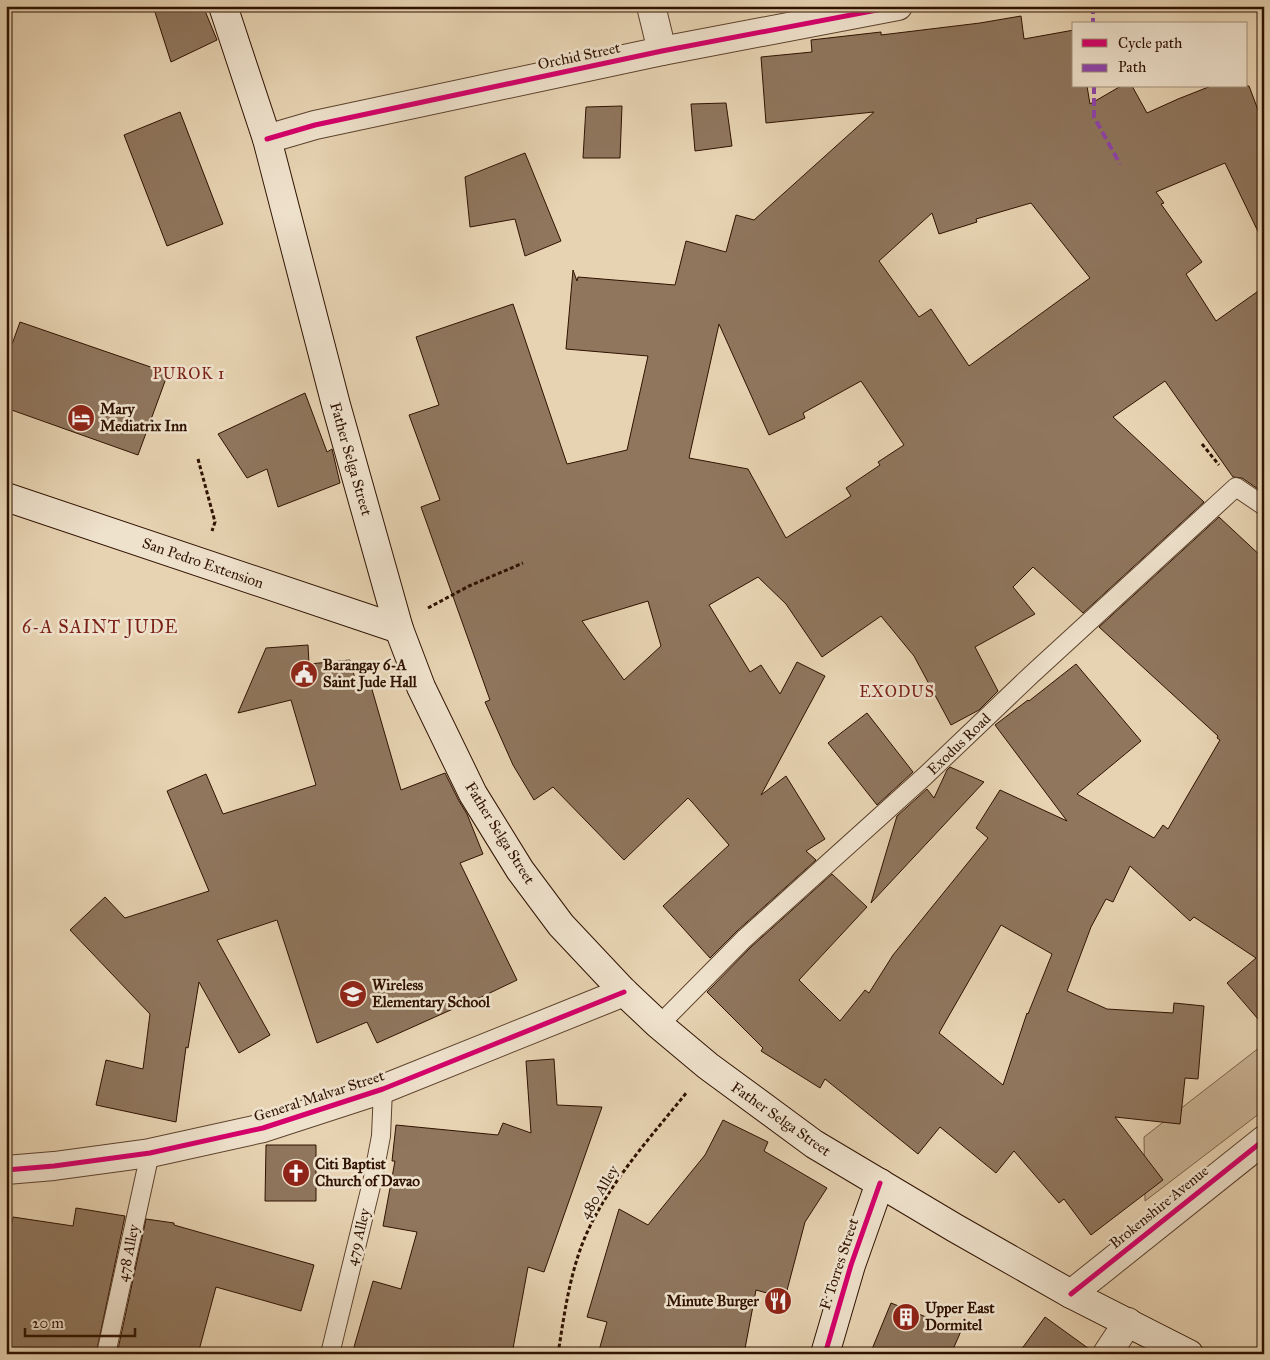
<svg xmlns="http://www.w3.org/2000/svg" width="1270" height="1360" viewBox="0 0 1270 1360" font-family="'IM FELL Great Primer',serif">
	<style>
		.green { fill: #c8b294; stroke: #7c624a }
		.building { fill: #8f765d; stroke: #2f1200; fill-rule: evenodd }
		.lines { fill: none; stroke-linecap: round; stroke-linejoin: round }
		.service-casing { stroke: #5d422c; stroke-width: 20 }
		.minor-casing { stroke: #5d422c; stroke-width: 30 }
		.secondary-casing { stroke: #2f1200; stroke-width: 30 }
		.path { stroke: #2f1200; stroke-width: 3; stroke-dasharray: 4 2.5; stroke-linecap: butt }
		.service { stroke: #efe2cd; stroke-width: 18 }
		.minor { stroke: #efe2cd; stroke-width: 28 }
		.secondary { stroke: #efe2cd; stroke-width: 28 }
		.quiet { stroke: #8e44ad; stroke-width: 4; stroke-dasharray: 8 4; stroke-linecap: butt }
		.cycleway-casing { stroke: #efe2cd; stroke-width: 8 }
		.cycleway { stroke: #d6006c; stroke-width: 5 }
		.labels { text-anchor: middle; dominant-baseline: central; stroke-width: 5; stroke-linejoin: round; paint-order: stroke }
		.street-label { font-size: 15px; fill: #2f1200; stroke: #efe2cd }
		.poi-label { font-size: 15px; font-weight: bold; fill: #2f1200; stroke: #efe2cd; text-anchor: start }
		.neighbourhood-label { font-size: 16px; letter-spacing: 1px; fill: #7a1f14; stroke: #efe2cd }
		.quarter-label { font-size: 18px; letter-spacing: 1px; fill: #7a1f14; stroke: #efe2cd }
	</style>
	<rect width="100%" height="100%" fill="#e7d3b2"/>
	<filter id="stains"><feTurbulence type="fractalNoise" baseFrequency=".004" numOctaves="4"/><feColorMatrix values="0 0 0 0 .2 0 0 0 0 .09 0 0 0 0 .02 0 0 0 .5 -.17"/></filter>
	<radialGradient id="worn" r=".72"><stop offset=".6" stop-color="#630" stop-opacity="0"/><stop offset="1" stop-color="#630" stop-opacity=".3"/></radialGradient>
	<!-- green -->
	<path class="green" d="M1264 1044V1110L1145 1201 1144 1137Z"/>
	<!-- building -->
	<g class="building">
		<path d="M153 6H203L217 40 171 62Z"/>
		<path d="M1021 16 1024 39 1074 30V86H1087L1090 104 1121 86H1132L1147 113 1178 99 1211 86H1249L1264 126V244L1225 163 1156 192 1164 203 1161 204 1202 262 1186 274 1216 321 1264 287V493L1242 478 1233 477 1165 381 1113 417 1204 502 1083 613 1033 567 1013 587 1035 614 975 647 998 691 979 710 951 725 914 656 881 616 822 657 786 604 758 577 709 605 750 672 761 665 780 694 797 662 825 676 761 795 786 776 825 839 806 851 816 860 737 931 710 958 663 906 729 845 692 802 688 798 624 860 553 787 534 800 513 765 485 702 490 700 421 507 440 500 409 415 439 405 416 337 513 304 567 464 627 450 648 356 566 349 573 270 577 281 578 277 675 285 686 241 726 252 736 215 754 220 874 112 766 123 761 57 812 52 811 40 881 32V35L980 23ZM1031 203 1090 278 969 366 931 309 919 317 879 261 932 213 939 234 977 222 976 219ZM719 324 769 435 805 418 803 413 861 381 904 445 878 462 880 465 846 488 851 496 786 538 748 469 689 458ZM648 601 661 646 624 680 582 621Z"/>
		<path d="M726 103 732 146 695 151 691 104Z"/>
		<path d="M622 106 620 158H583L586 107Z"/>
		<path d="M180 112 223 224 167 246 124 135Z"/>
		<path d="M525 153 561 241 525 256 515 219 470 227 465 177Z"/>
		<path d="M20 322 168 373 138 455 6 408V361Z"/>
		<path d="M305 393 327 452 332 449 340 483 278 507 267 469 247 478 218 434Z"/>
		<path d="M1219 517 1264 559V1026L1227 983 1256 958 1194 917 1190 921 1130 866 1113 902 1106 899 1091 927 1067 991 1107 1009 1173 1013 1174 1003 1204 1006 1198 1079 1185 1078 1180 1124 1115 1117 1163 1180 1091 1235 1064 1199 1059 1203 1014 1151 996 1173 940 1127 918 1154 825 1079 820 1088 761 1051 763 1048 707 992 751 947 832 874 867 907 799 980 840 1021 865 990 869 993 893 955 988 838 976 828 1000 790 1067 821 995 725 1028 700 1029 701 1076 664 1141 741 1077 794 1154 838 1163 825 1168 829 1220 740 1217 738 1218 736 1099 627ZM1001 925 1052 954 1028 1014 1027 1013 1003 1085 939 1033Z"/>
		<path d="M308 645 309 664 350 660 358 690 371 686 401 790 445 773 459 801 467 814 483 854 460 863 517 980 473 1001V1000L377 1043 367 1022 317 1043 277 920 217 940 270 1035 239 1053 199 982 188 1048 186 1047 176 1122 96 1105 106 1060 143 1069 150 1014 70 930 105 897 125 918 209 891 167 791 206 774 223 814 316 785 291 700 238 713 266 648Z"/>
		<path d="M867 713 913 772 877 805 828 743Z"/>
		<path d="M950 767 984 782 871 903 897 816 927 789 934 798 947 770Z"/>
		<path d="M554 1059 557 1105 602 1107 544 1272 528 1267 512 1354H352L373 1281 401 1289 417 1232 383 1226 395 1161H392L396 1125 498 1135 503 1123 531 1133 526 1061Z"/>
		<path d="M723 1120 768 1142 764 1151 827 1188 805 1222 785 1298 756 1290 744 1354H598L607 1322 587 1317 619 1209 648 1225 705 1155Z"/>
		<path d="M266 1145H316V1201H265Z"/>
		<path d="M76 1208 125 1216 96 1354H6V1261L13 1217 73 1226Z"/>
		<path d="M146 1219 174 1223V1225L314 1265 301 1311 216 1287 198 1354H117Z"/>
		<path d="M891 1303 961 1331 951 1354H870Z"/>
		<path d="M1045 1317 1092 1351 1091 1354H1018Z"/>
	</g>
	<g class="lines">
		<!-- service casing -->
		<g class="service-casing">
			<g id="service">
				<path d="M659 1025 744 939 925 776 1031 675 1236 487 1264 506"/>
				<path d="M106 1354 150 1153"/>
				<path d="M330 1354 373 1178 381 1136 383 1089"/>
			</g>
		</g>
		<!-- minor casing -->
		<g class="minor-casing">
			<g id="minor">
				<path d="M651 6 662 51"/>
				<path d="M267 139 315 125 662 51 898 6"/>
				<path d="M6 1170 54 1166 150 1153 263 1128 383 1089 624 992"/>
				<path d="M1071 1294 1264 1140"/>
				<path d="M1107 1354 1128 1322"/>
			</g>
		</g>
		<!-- secondary casing -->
		<g class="secondary-casing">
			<g id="secondary">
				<path d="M223 6 267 139 336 405 399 629 421 687 473 794 520 870 561 925 624 992 659 1025 708 1066 814 1144 955 1228 1071 1294 1189 1354"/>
				<path d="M6 497 399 629"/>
				<path d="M825 1354 851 1265 880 1183"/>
			</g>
		</g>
		<!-- path -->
		<g class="path">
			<path d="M1202 444 1219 465"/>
			<path d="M198 459 215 522 212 531"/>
			<path d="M428 608 469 586 523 563"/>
			<path d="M558 1354C564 1316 569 1278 583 1242 605 1187 650 1138 687 1092"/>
		</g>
		<!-- service -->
		<use href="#service" class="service"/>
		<!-- minor -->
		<use href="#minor" class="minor"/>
		<!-- secondary -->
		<use href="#secondary" class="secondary"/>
		<!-- quiet -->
		<g class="quiet">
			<path d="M1093 6V24"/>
			<path d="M1094 86V117L1120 164"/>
		</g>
		<!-- cycleway casing -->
		<g class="cycleway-casing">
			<g id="cycleway">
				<path d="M267 139 315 125 662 51 898 6"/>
				<path d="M6 1170 54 1166 150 1153 263 1128 383 1089 624 992"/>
				<path d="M1071 1294 1264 1140"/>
				<path d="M825 1354 851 1265 880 1183"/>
			</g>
		</g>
		<!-- cycleway -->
		<use href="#cycleway" class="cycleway"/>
	</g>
	<!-- icons -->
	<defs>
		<g id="hotel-disc" transform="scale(1.4375)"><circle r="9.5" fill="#8f2418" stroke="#efe2cd"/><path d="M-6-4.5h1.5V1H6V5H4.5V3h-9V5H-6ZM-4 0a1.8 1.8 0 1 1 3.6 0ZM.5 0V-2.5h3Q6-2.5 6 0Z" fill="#fff"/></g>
		<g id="civic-disc" transform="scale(1.4375)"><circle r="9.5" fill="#8f2418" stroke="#efe2cd"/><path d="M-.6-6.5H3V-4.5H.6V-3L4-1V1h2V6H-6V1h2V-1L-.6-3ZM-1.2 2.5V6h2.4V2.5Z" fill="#fff"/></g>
		<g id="school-disc" transform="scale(1.4375)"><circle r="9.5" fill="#8f2418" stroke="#efe2cd"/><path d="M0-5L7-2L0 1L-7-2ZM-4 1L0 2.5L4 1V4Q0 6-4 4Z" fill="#fff"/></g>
		<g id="church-disc" transform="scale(1.4375)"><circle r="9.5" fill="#8f2418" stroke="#efe2cd"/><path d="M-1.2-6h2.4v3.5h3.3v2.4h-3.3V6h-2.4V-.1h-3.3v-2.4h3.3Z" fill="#fff"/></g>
		<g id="restaurant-disc" transform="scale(1.4375)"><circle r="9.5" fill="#8f2418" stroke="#efe2cd"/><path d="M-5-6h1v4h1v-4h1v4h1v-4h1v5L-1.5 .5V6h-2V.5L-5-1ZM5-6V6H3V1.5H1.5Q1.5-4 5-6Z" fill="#fff"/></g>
		<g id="building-disc" transform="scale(1.4375)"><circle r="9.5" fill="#8f2418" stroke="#efe2cd"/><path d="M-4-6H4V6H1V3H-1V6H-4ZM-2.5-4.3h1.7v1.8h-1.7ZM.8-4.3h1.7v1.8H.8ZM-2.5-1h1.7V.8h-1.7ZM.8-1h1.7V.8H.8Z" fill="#fff"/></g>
	</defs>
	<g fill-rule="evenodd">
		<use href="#hotel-disc" x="81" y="418"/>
		<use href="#civic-disc" x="304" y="674"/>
		<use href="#school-disc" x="353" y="994"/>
		<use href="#church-disc" x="296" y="1173"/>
		<use href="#restaurant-disc" x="778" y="1301"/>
		<use href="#building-disc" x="906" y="1317"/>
	</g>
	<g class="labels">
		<!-- street labels -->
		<g class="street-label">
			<text transform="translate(579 56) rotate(-12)">Orchid Street</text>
			<text transform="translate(351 459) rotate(74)">Father Selga Street</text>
			<text transform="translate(203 563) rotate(19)">San Pedro Extension</text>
			<text transform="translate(959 744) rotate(-44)">Exodus Road</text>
			<text transform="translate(500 833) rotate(58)">Father Selga Street</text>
			<text transform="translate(319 1096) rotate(-18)">General Malvar Street</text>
			<text transform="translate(781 1119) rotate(35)">Father Selga Street</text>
			<text transform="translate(599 1192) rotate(-58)">480 Alley</text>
			<text transform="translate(1159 1207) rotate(-39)">Brokenshire Avenue</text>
			<text transform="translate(358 1237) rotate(-76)">479 Alley</text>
			<text transform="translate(128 1253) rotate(-78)">478 Alley</text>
			<text transform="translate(839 1264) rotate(-72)">F. Torres Street</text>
		</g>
		<!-- poi labels -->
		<g class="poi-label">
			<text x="100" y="409">Mary<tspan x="100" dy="17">Mediatrix Inn</tspan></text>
			<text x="323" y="665">Barangay 6-A<tspan x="323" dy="17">Saint Jude Hall</tspan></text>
			<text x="372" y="985">Wireless<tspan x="372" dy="17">Elementary School</tspan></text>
			<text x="315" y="1164">Citi Baptist<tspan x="315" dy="17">Church of Davao</tspan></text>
			<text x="759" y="1301" text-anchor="end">Minute Burger</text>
			<text x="925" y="1308">Upper East<tspan x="925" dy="17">Dormitel</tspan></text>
		</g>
		<!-- neighbourhood labels -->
		<g class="neighbourhood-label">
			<text x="189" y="373">PUROK 1</text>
			<text x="897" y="691">EXODUS</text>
		</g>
		<!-- quarter labels -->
		<g class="quarter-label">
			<text x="100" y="627">6-A SAINT JUDE</text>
		</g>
	</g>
	<!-- margin -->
	<rect width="1270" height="1360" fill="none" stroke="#e7d3b2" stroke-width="25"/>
	<rect x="8" y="8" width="1255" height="1345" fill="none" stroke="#2f1200" stroke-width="2.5"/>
	<rect x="12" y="12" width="1245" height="1335" fill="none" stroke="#2f1200"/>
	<!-- legend -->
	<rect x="1072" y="22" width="175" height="65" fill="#efe2cd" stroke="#a28f7b"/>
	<rect x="1082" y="39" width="25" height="8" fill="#d6006c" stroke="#a28f7b"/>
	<text x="1118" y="48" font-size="15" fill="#2f1200">Cycle path</text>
	<rect x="1082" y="64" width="25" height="8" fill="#8e44ad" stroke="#a28f7b"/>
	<text x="1118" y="72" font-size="15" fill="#2f1200">Path</text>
	<!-- scale -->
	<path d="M25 1328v8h110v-8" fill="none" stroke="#2f1200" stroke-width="2.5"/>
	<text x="32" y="1328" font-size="15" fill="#2f1200" stroke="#efe2cd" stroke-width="4" paint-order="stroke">20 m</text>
	<rect width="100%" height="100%" filter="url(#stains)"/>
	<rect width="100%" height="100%" fill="url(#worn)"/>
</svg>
